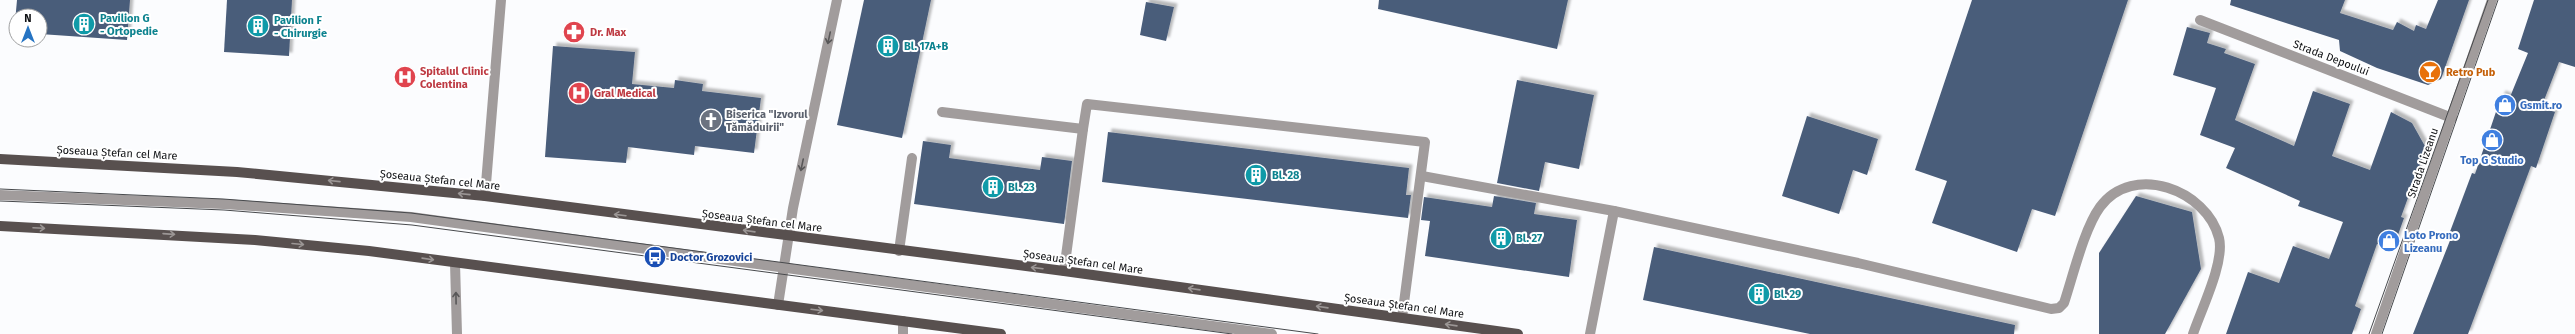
<svg xmlns="http://www.w3.org/2000/svg" width="2575" height="334" viewBox="0 0 2575 334" font-family="'Fira Sans',sans-serif">
	<style>
		.building { fill: #4a5d7a; filter: url(#shadow) }
		.lines { fill: none; stroke-linecap: round; stroke-linejoin: round }
		.service { stroke: #a19c9c; stroke-width: 10 }
		.minor { stroke: #a19c9c; stroke-width: 10 }
		.tertiary { stroke: #a19c9c; stroke-width: 10 }
		.primary { stroke: #58504f; stroke-width: 10 }
		.tram { stroke: #47494c; stroke-width: 1 }
		.oneway { stroke: #585758 }
		.oneway2 { stroke: #9b9695 }
		.labels { text-anchor: middle; dominant-baseline: central; stroke-width: 4; stroke-linejoin: round; paint-order: stroke }
		.culture-label { font-size: 11px; font-weight: bold; fill: #0d838f; stroke: #fff; text-anchor: start }
		.health-label { font-size: 11px; font-weight: bold; fill: #be3a42; stroke: #fff; text-anchor: start }
		.street-label { font-size: 11px; fill: #101215; stroke: #fff }
		.food-label { font-size: 11px; font-weight: bold; fill: #c56008; stroke: #fff; text-anchor: start }
		.shop-label { font-size: 11px; font-weight: bold; fill: #366cbe; stroke: #fff; text-anchor: start }
		.worship-label { font-size: 11px; font-weight: bold; fill: #5b616d; stroke: #fff; text-anchor: start }
		.transit-label { font-size: 11px; font-weight: bold; fill: #164399; stroke: #fff; text-anchor: start }
	</style>
	<defs>
		<filter id="shadow"><feDropShadow dx="3.5" dy="-3.5" stdDeviation="1" flood-color="#0004"/></filter>
	</defs>
	<rect width="100%" height="100%" fill="#fbfcfe"/>
	<!-- building -->
	<g class="building">
		<path d="M17 0H130L127 40 40 34V16H16L14 33Z"/>
		<path d="M227 0H292L289 56 224 52Z"/>
		<path d="M864 0H931L902 138 837 125Z"/>
		<path d="M1379 0H1568L1557 49 1378 9Z"/>
		<path d="M1972 0H2128L2055 216 2032 209 2017 252 1932 223 1947 181 1915 170Z"/>
		<path d="M2231 0H2345L2340 13 2393 30 2397 22 2414 31 2416 25 2426 29 2438 0H2469L2441 79 2428 85 2377 68 2340 51 2339 40 2230 5Z"/>
		<path d="M2534 0H2575V67L2559 62 2541 108 2555 112 2536 168 2531 166 2468 334H2413L2451 238 2448 237 2472 173 2475 174 2502 94 2510 97 2528 53 2518 49Z"/>
		<path d="M1146 2 1174 7 1166 41 1140 35Z"/>
		<path d="M2187 27 2210 33 2207 43 2226 49 2224 53 2255 64 2235 120 2294 146 2313 91 2350 104 2332 156 2370 170 2391 112 2412 123 2426 148 2401 217 2404 218 2393 249 2377 244 2355 306 2361 309 2352 334H2226L2248 272 2279 283 2293 246 2329 259 2343 222 2298 206 2300 201 2226 168 2235 148 2200 135 2216 88 2173 75Z"/>
		<path d="M553 46 635 52 632 84 674 88 675 80 703 84 702 91 761 98 754 153 695 146 694 155 628 147 626 163 545 157Z"/>
		<path d="M1517 80 1594 95 1579 169 1545 162 1539 191 1497 183Z"/>
		<path d="M1807 116 1878 139 1867 175 1853 170 1839 214 1782 196Z"/>
		<path d="M1108 132 1409 168 1406 195H1411L1408 218 1102 182Z"/>
		<path d="M923 141 951 145 949 158 994 164 1040 170 1042 157 1072 161 1064 224 914 204Z"/>
		<path d="M1494 196 1536 203 1534 214 1577 220 1569 277 1425 256 1430 221 1421 220 1424 197 1492 207Z"/>
		<path d="M2136 196 2192 212 2201 269 2165 334H2099V253Z"/>
		<path d="M1654 247 2015 325 2014 334H1810L1643 300Z"/>
	</g>
	<g class="lines">
		<!-- service -->
		<g class="service">
			<path d="M942 112 1083 129 1087 104 1425 142 1402 318"/>
			<path d="M1422 176 1614 211 1858 263 2051 309 2059 308 2064 303C2073 276 2084 229 2100 207 2133 162 2207 190 2219 238 2225 262 2201 310 2193 334"/>
			<path d="M0 195 224 204 411 217 1272 334"/>
			<path d="M485 196 501 0"/>
			<path d="M899 251 912 158"/>
			<path d="M1064 271 1083 129"/>
			<path d="M1590 334 1614 211"/>
		</g>
		<!-- minor -->
		<g class="minor">
			<path d="M2200 20 2452 118"/>
			<path d="M455 263 457 334"/>
			<path d="M778 305 793 208 837 0"/>
			<path d="M903 321V334"/>
		</g>
		<!-- tertiary -->
		<path class="tertiary" d="M2376 334 2492 0"/>
		<!-- primary -->
		<g class="primary">
			<path d="M0 159 237 172 485 196 1064 271 1518 334"/>
			<path d="M0 226 255 240 369 251 1001 334"/>
		</g>
		<!-- tram -->
		<g class="tram">
			<path d="M0 189 223 199 411 213 1318 334"/>
			<path d="M0 201 224 210 412 225 1232 334"/>
			<path d="M2369 334 2488 0"/>
			<path d="M2382 334 2498 0"/>
		</g>
	</g>
	<!-- one-way arrows -->
	<defs><path id="oneway-shaft" d="M-6 0H5M1.5-3L5.5 0L1.5 3" fill="none" stroke-width="1.6" stroke-linecap="round" stroke-linejoin="round"/></defs>
	<g class="oneway">
		<use href="#oneway-shaft" transform="translate(829 38) rotate(102)"/>
		<use href="#oneway-shaft" transform="translate(802 165) rotate(102)"/>
		<use href="#oneway-shaft" transform="translate(456 298) rotate(-91)"/>
	</g>
	<g class="oneway2">
		<use href="#oneway-shaft" transform="translate(334 181) rotate(-174)"/>
		<use href="#oneway-shaft" transform="translate(464 194) rotate(-174)"/>
		<use href="#oneway-shaft" transform="translate(620 215) rotate(-173)"/>
		<use href="#oneway-shaft" transform="translate(39 228) rotate(3)"/>
		<use href="#oneway-shaft" transform="translate(749 231) rotate(-172)"/>
		<use href="#oneway-shaft" transform="translate(169 234) rotate(4)"/>
		<use href="#oneway-shaft" transform="translate(298 244) rotate(5)"/>
		<use href="#oneway-shaft" transform="translate(428 259) rotate(8)"/>
		<use href="#oneway-shaft" transform="translate(1037 268) rotate(-173)"/>
		<use href="#oneway-shaft" transform="translate(1194 289) rotate(-172)"/>
		<use href="#oneway-shaft" transform="translate(1322 307) rotate(-172)"/>
		<use href="#oneway-shaft" transform="translate(817 310) rotate(7)"/>
		<use href="#oneway-shaft" transform="translate(1451 325) rotate(-172)"/>
	</g>
	<!-- icons -->
	<defs>
		<g id="building-disc" transform="scale(1.15)"><circle r="9.5" fill="#0f9aa8" stroke="#fff"/><path d="M-4-6H4V6H1V3H-1V6H-4ZM-2.5-4.3h1.7v1.8h-1.7ZM.8-4.3h1.7v1.8H.8ZM-2.5-1h1.7V.8h-1.7ZM.8-1h1.7V.8H.8Z" fill="#fff"/></g>
		<g id="pharmacy-disc" transform="scale(1.15)"><circle r="9.5" fill="#e0444e" stroke="#fff"/><path d="M-2-6h4v4h4v4h-4v4h-4v-4h-4v-4h4Z" fill="#fff"/></g>
		<g id="bar-disc" transform="scale(1.15)"><circle r="9.5" fill="#e8710a" stroke="#fff"/><path d="M-6-5H6L.8 .8V4.5H3.5V6h-7V4.5H-.8V.8Z" fill="#fff"/></g>
		<g id="hospital-disc" transform="scale(1.15)"><circle r="9.5" fill="#e0444e" stroke="#fff"/><path d="M-5-5h3v3.5h4V-5h3V5h-3V1.5h-4V5h-3Z" fill="#fff"/></g>
		<g id="shop-disc" transform="scale(1.15)"><circle r="9.5" fill="#3f7fe0" stroke="#fff"/><path d="M-5-2.5h2.3a2.7 3.5 0 0 1 5.4 0H5L5.5 6h-11ZM-1.5-2.5h3a1.5 2.3 0 0 0-3 0Z" fill="#fff"/></g>
		<g id="church-disc" transform="scale(1.15)"><circle r="9.5" fill="#6b7280" stroke="#fff"/><path d="M-1.2-6h2.4v3.5h3.3v2.4h-3.3V6h-2.4V-.1h-3.3v-2.4h3.3Z" fill="#fff"/></g>
		<g id="bus-disc" transform="scale(1.15)"><circle r="9.5" fill="#1a4fb4" stroke="#fff"/><path d="M-5-6H5V4H4V6H2V4H-2V6H-4V4H-5ZM-3.5-4V0h7V-4ZM-3.5 1.2v1.5H-2V1.2ZM2 1.2v1.5H3.5V1.2Z" fill="#fff"/></g>
	</defs>
	<g fill-rule="evenodd">
		<use href="#building-disc" x="84" y="24"/>
		<use href="#building-disc" x="258" y="26"/>
		<use href="#pharmacy-disc" x="574" y="32"/>
		<use href="#building-disc" x="888" y="46"/>
		<use href="#bar-disc" x="2430" y="72"/>
		<use href="#hospital-disc" x="405" y="77"/>
		<use href="#hospital-disc" x="579" y="93"/>
		<use href="#shop-disc" x="2505" y="105"/>
		<use href="#church-disc" x="711" y="120"/>
		<use href="#shop-disc" x="2492" y="140"/>
		<use href="#building-disc" x="1256" y="175"/>
		<use href="#building-disc" x="993" y="187"/>
		<use href="#building-disc" x="1501" y="238"/>
		<use href="#shop-disc" x="2389" y="241"/>
		<use href="#bus-disc" x="655" y="257"/>
		<use href="#building-disc" x="1759" y="294"/>
	</g>
	<g class="labels">
		<!-- culture labels -->
		<g class="culture-label">
			<text x="100" y="18">Pavilion G<tspan x="100" dy="13">- Ortopedie</tspan></text>
			<text x="274" y="20">Pavilion F<tspan x="274" dy="13">- Chirurgie</tspan></text>
			<text x="904" y="46">Bl. 17A+B</text>
			<text x="1272" y="175">Bl. 28</text>
			<text x="1008" y="187">Bl. 23</text>
			<text x="1516" y="238">Bl. 27</text>
			<text x="1774" y="294">Bl. 29</text>
		</g>
		<!-- health labels -->
		<g class="health-label">
			<text x="590" y="32">Dr. Max</text>
			<text x="420" y="71">Spitalul Clinic<tspan x="420" dy="13">Colentina</tspan></text>
			<text x="594" y="93">Gral Medical</text>
		</g>
		<!-- street labels -->
		<g class="street-label">
			<text transform="translate(2331 58) rotate(21)">Strada Depoului</text>
			<text transform="translate(117 153) rotate(3)">Șoseaua Ștefan cel Mare</text>
			<text transform="translate(2423 163) rotate(-71)">Strada Lizeanu</text>
			<text transform="translate(440 180) rotate(6)">Șoseaua Ștefan cel Mare</text>
			<text transform="translate(762 221) rotate(7)">Șoseaua Ștefan cel Mare</text>
			<text transform="translate(1083 262) rotate(8)">Șoseaua Ștefan cel Mare</text>
			<text transform="translate(1404 306) rotate(8)">Șoseaua Ștefan cel Mare</text>
		</g>
		<!-- food labels -->
		<g class="food-label">
			<text x="2446" y="72">Retro Pub</text>
		</g>
		<!-- shop labels -->
		<g class="shop-label">
			<text x="2520" y="105">Gsmit.ro</text>
			<text x="2492" y="160" text-anchor="middle">Top G Studio</text>
			<text x="2404" y="235">Loto Prono<tspan x="2404" dy="13">Lizeanu</tspan></text>
		</g>
		<!-- worship labels -->
		<g class="worship-label">
			<text x="726" y="114">Biserica "Izvorul<tspan x="726" dy="13">Tămăduirii"</tspan></text>
		</g>
		<!-- transit labels -->
		<g class="transit-label">
			<text x="670" y="257">Doctor Grozovici</text>
		</g>
	</g>
	<!-- north arrow -->
	<g transform="translate(28 28)"><circle r="19" fill="#ffffff" stroke="#9fa0a1"/>
	<path d="M0-3L7 15L0 10L-7 15Z" fill="#2674c3"/>
	<text y="-6" font-size="11" font-weight="bold" text-anchor="middle" fill="#101215">N</text>
	</g>
</svg>
